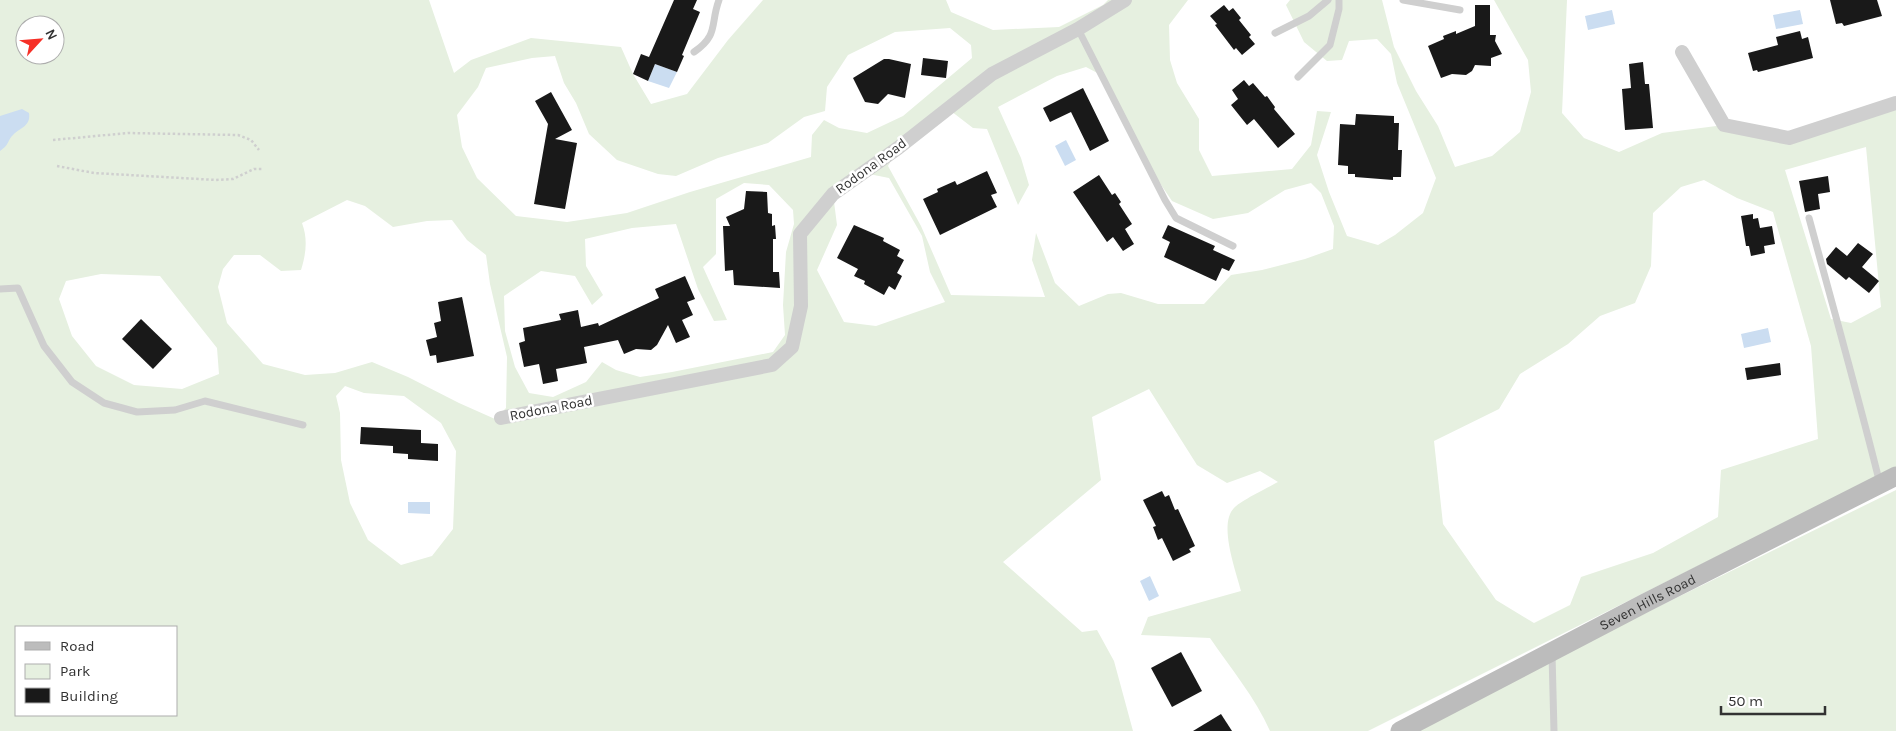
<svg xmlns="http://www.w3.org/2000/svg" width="1896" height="731" viewBox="0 0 1896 731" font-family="Karla,sans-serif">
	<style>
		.green { fill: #e6f0e0; fill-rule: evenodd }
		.water { fill: #cbddf1 }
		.building { fill: #191919 }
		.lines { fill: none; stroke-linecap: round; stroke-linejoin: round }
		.path { stroke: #cfcfcf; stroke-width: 2.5; stroke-dasharray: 2.5 2.5; stroke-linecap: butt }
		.service { stroke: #cfcfcf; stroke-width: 7 }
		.minor { stroke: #cfcfcf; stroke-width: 14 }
		.secondary { stroke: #bcbcbc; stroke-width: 19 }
		.labels { text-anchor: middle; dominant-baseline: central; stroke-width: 5; stroke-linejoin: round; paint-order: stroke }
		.street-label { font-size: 14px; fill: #323232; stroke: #fff }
	</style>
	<rect width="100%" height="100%" fill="#fff"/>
	<!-- green -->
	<g class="green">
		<path d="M0 0H429L454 73 471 60 531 38 621 47 633 74 651 104 687 94 728 40 763 0H946L951 12 993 30 1059 27 1103 5 1108 0H1188L1169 25 1170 60 1177 83 1199 119V150L1212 176 1292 169 1311 145 1317 111 1331 112 1317 155 1329 192 1347 236 1378 245 1395 235 1423 213 1436 178 1397 83 1391 54 1377 39 1349 41 1342 60 1327 61 1304 42 1286 5 1290 0H1382L1394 47 1416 91 1438 126 1455 167 1492 156 1520 132 1531 92 1528 60 1494 0H1567L1562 113 1584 138 1619 152 1662 133 1724 125 1789 138 1896 103V467L1368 731H1270C1255 697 1231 669 1210 638L1141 635 1148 617 1241 591C1236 571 1218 524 1234 508 1240 501 1269 487 1278 482L1260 471 1227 483 1197 465 1149 389 1092 417 1101 480 1003 562 1082 632 1097 630 1114 661 1133 731H0ZM25 25H55V55H25ZM950 28 971 45 972 58 903 116 867 133 839 128 824 120 812 135 811 157 690 192 627 213 567 222 516 216 477 178 462 147 457 115 478 87 486 68 532 58 555 56 564 83 576 103 589 134 617 160 658 174 676 176 718 158 768 143 804 117 825 111 827 87 848 55 895 32ZM1086 67 1103 76 1151 170 1172 201 1213 219 1248 213 1285 190 1311 183 1321 193 1334 226 1333 249 1305 259 1262 270 1231 275 1204 304H1158L1121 293 1108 294 1079 306 1055 283 1036 233 1032 260 1045 297 951 295 921 226 888 166 898 148 947 108 973 128 987 129 1018 205 1029 185 1021 158 998 107 1057 76ZM1866 147 1881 307 1851 323 1831 319 1785 170ZM864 173 889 178 922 236 930 272 945 302 876 326 844 322 817 270 837 225 833 194ZM1704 180 1737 198 1773 212 1811 346 1818 439 1721 470 1718 517 1653 553 1581 577 1570 605 1534 623 1496 600 1443 524 1434 441 1499 409 1520 374 1568 344 1600 316 1635 303 1651 266 1653 213 1681 187ZM744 183 769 185 793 210 794 224 786 252 783 305 785 335 773 352 672 372 640 377 616 370 602 362 586 382 553 397 529 393 515 367 505 331 504 296 541 271 575 276 592 305 603 295 586 266 585 239 632 228 676 224 698 289 714 321 727 320 703 267 716 254V199ZM347 200 365 206 393 227 427 221 452 220 467 240 486 255 490 284 507 357 506 408 495 419 459 403 408 377 372 362 335 373 305 375 263 364 227 323 218 287 223 269 234 255H260L281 271 301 270C306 254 308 239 302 223ZM101 274 160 276 217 348 219 374 182 389 134 385 96 366 72 336 59 299 66 281ZM345 386 364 393 404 396 441 423 456 451 453 529 432 556 401 565 368 540 350 503 341 460 340 413 336 396ZM16 627H176V715H16Z"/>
		<path d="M1896 490V731H1419L1607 632Z"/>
	</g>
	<!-- water -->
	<g class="water">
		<path d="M1612 10 1615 24 1588 30 1585 16Z"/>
		<path d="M1800 10 1803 24 1776 29 1773 15Z"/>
		<path d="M655 64 677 72 669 88 648 81Z"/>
		<path d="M22 109 29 113C31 126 21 127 13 135 7 141 10 144 0 151V116Z"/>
		<path d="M1066 140 1076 160 1065 166 1055 146Z"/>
		<path d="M1768 328 1771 342 1744 348 1741 334Z"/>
		<path d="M408 502H430V514L408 513Z"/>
		<path d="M1150 576 1159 596 1149 601 1140 581Z"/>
	</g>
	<!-- building -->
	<g class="building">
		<path d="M674 0H697L693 9 700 12 682 55 684 56 677 72 655 64 648 81 633 74 641 54 649 57Z"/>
		<path d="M1830 0H1877L1882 16 1844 26 1842 23 1836 24Z"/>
		<path d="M1224 5 1229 11 1233 8 1241 18 1239 20 1251 35 1249 37 1255 44 1242 55 1236 48 1234 50 1215 25 1217 24 1210 16Z"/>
		<path d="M1475 5H1490V35H1496L1495 41 1502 54 1491 58V66L1475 65 1472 71 1466 75 1452 74 1441 78 1428 46 1444 39 1443 36 1456 31V34L1475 26Z"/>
		<path d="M1800 31 1802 39 1808 37 1813 58 1758 72 1757 70 1753 71 1748 53 1778 45 1776 37Z"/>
		<path d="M923 58 948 61 946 78 921 75Z"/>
		<path d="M884 59H889L911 64 905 98 888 94 878 104 865 102 853 78Z"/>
		<path d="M1643 62 1645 84H1649L1653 128 1625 130 1622 89 1631 88 1629 64Z"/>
		<path d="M1244 80 1249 86 1253 83 1265 97 1267 96 1275 107 1274 109 1295 134 1278 148 1254 119 1247 125 1231 105 1238 99 1232 90Z"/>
		<path d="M1083 88 1109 141 1090 151 1071 112 1050 122 1043 108Z"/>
		<path d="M551 92 572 130 555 139 577 143 565 209 534 204 548 124 535 101Z"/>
		<path d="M1356 114 1394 116V123H1399L1398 150H1402L1401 177H1393V180L1355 177V174H1348V166L1338 165 1340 124 1355 125Z"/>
		<path d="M987 171 997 193 991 195 997 207 940 235 923 199 938 192 937 189 955 181 957 185Z"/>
		<path d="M1099 175 1112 195 1115 193 1121 202 1119 204 1132 224 1125 229 1134 244 1123 251 1113 237 1107 242 1073 192Z"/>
		<path d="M1828 176 1830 192 1818 194 1820 209 1805 212 1799 181Z"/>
		<path d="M746 191 767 192 768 213 772 214V226L775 225 776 239H773V272H779L780 288 734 285 733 270 725 271 723 226H730L726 217 744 209Z"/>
		<path d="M1753 214V219L1758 218 1760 228 1772 226 1775 244 1764 246 1765 253 1751 256 1749 246H1746L1741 216Z"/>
		<path d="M854 225 884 238 883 241 900 250 897 256 904 260 897 273 902 276 895 290 889 286 884 295 864 284 865 281 854 276 858 269 837 258Z"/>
		<path d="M1168 225 1215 246 1213 250 1235 260 1229 271 1222 268 1216 281 1164 257 1170 242 1162 238Z"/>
		<path d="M1858 243 1873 254 1862 267 1879 281 1869 293 1849 277 1846 280 1827 264 1826 259 1836 247 1847 256Z"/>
		<path d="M685 276 695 299 687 302 693 315 682 320 690 337 676 343 668 325 657 345 651 350 636 349 624 354 618 340 584 347 587 363 556 369 558 381 543 384 539 364 524 367 519 343 525 341 523 328 561 320 559 314 578 310 581 327 598 323 599 326 659 298 655 289Z"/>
		<path d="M462 297 474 356 437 363 436 355 430 356 426 340 437 337 434 323 441 321 438 302Z"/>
		<path d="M141 319 172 349 153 369 122 339Z"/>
		<path d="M1780 363 1781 375 1747 380 1745 368Z"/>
		<path d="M361 427 421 430V443L438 444V461L408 459V454L393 453V446L360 444Z"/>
		<path d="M1162 491 1165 497 1169 495 1175 510 1178 509 1195 546 1189 549 1191 552 1173 561 1162 538 1158 540 1153 527 1156 526 1143 500Z"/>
		<path d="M1181 652 1202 691 1172 707 1151 668Z"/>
		<path d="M1221 714 1232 731H1193Z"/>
	</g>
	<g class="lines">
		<!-- path -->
		<g class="path">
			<path d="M53 140 128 133 238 135 251 140 259 150"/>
			<path d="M57 166 94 173 216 180 233 179 254 169H262"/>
		</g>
		<!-- service -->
		<g class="service">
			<path d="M1403 0 1460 10"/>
			<path d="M1078 29 1165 200 1176 218 1233 246"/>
			<path d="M1275 33 1309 16 1328 0"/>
			<path d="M694 52C719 35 710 24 719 0"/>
			<path d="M1298 77 1330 45 1339 9V0"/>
			<path d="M1809 218C1833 307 1858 395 1880 484"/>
			<path d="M0 289 18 288 44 346 72 382 104 403 137 412 175 410 205 401 303 425"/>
			<path d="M1552 654 1554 731"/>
		</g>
		<!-- minor -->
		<g class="minor">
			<path d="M1682 52 1724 125 1789 138 1896 103"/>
			<path d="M501 418 772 365 792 347 801 306 800 234 833 194 898 148 992 74 1078 29 1125 0"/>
		</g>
		<!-- secondary -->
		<path class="secondary" id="s1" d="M1400 731 1645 603 1896 476"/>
	</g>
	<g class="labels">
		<!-- street labels -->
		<g class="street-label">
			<text transform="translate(871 166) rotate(-36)">Rodona Road</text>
			<text transform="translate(551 408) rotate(-11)">Rodona Road</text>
			<text stroke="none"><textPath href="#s1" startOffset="279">Seven Hills Road</textPath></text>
		</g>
	</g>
	<!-- legend -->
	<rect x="15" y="626" width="162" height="90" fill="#ffffff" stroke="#adadad"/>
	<rect x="25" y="642" width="25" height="8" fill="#bcbcbc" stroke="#adadad"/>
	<text x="60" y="651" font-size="15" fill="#323232">Road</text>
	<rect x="25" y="664" width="25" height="15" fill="#e6f0e0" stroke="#adadad"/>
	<text x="60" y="676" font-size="15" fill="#323232">Park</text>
	<rect x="25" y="688" width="25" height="15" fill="#191919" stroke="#adadad"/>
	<text x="60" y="701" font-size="15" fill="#323232">Building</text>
	<!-- north arrow -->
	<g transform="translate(40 40) rotate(64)"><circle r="24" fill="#ffffff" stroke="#adadad"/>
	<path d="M0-4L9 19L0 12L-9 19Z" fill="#f63027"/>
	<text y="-8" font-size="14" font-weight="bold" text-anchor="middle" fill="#323232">N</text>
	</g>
	<!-- scale -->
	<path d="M1721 706v8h104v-8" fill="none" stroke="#323232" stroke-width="2.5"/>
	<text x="1728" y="706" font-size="15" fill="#323232" stroke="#ffffff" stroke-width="4" paint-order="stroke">50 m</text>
</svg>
